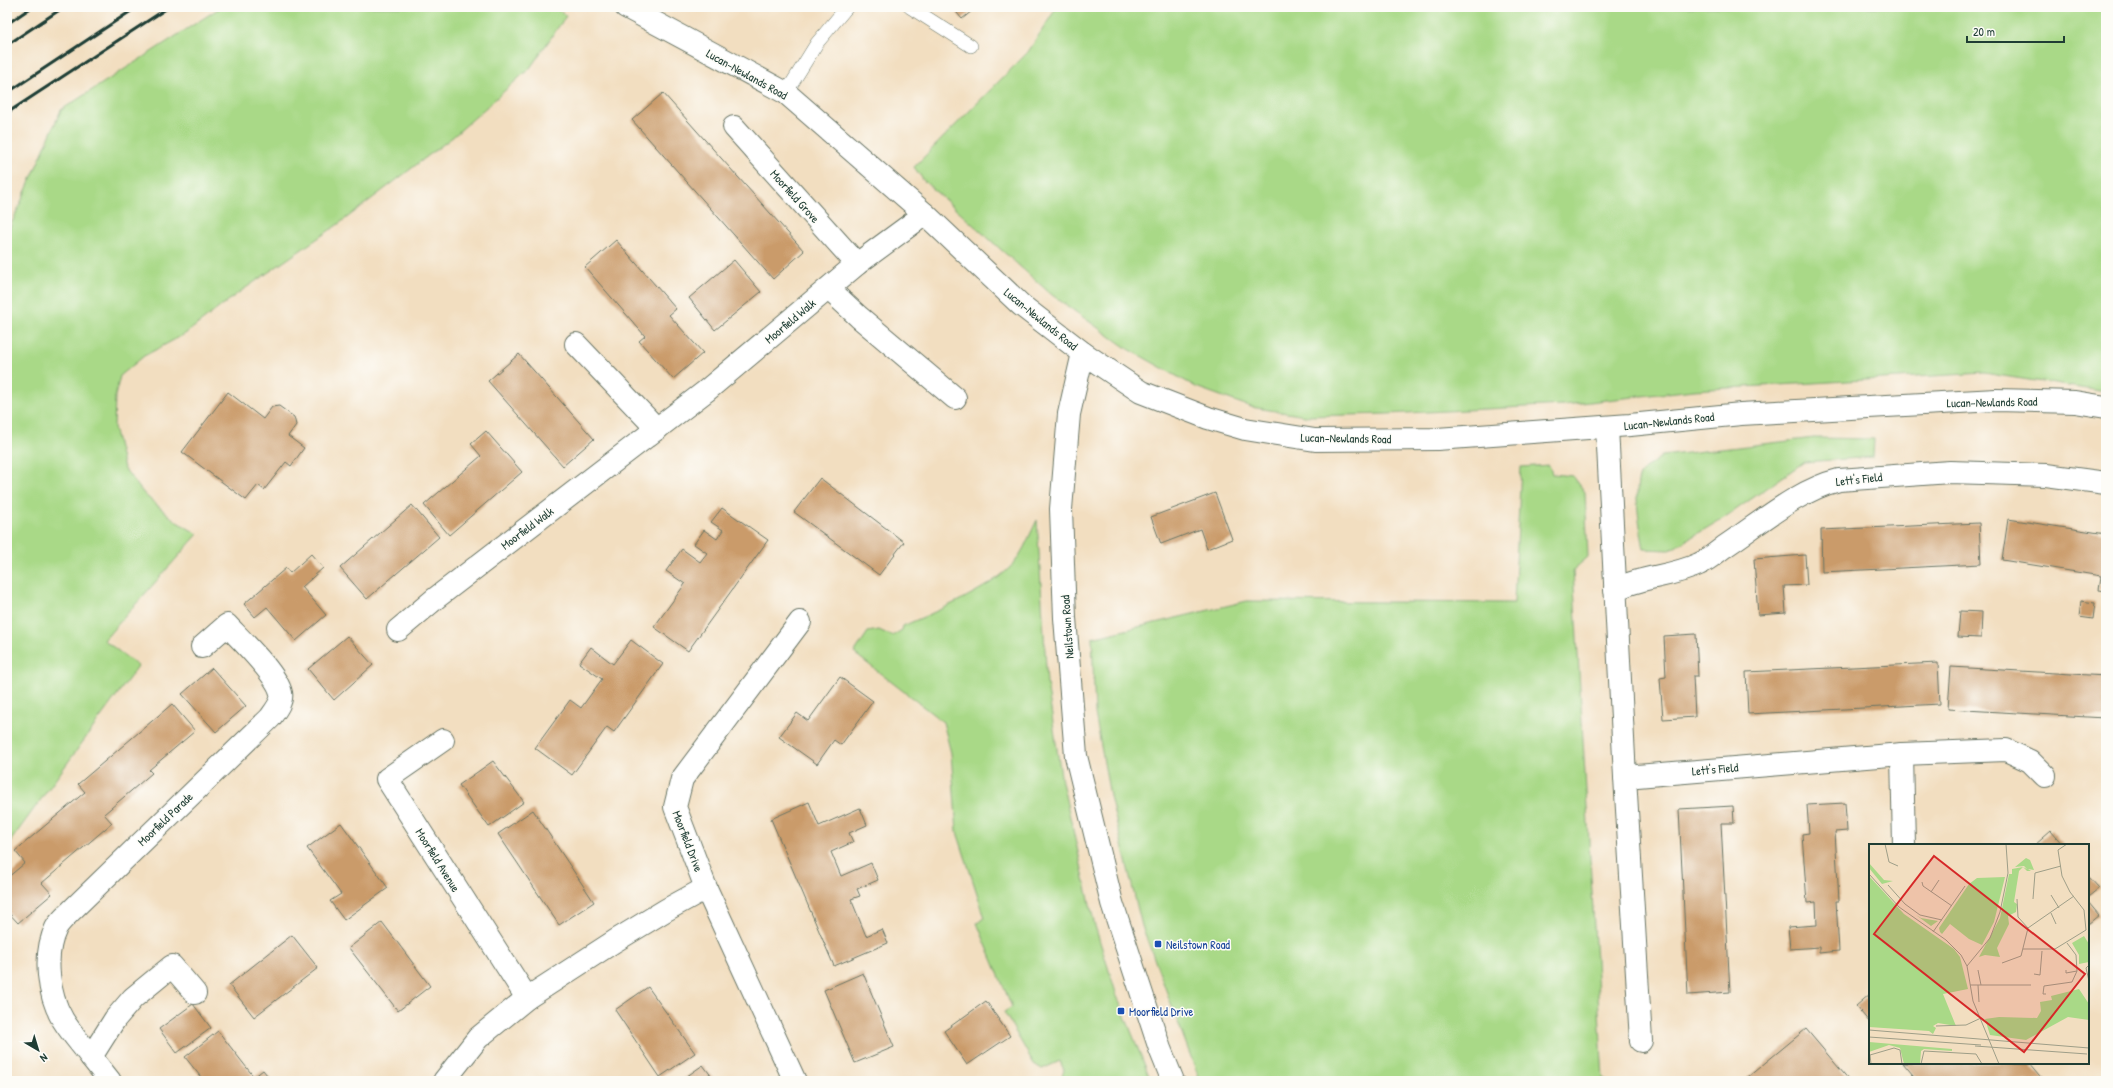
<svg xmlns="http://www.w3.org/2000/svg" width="2113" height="1088" viewBox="0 0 2113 1088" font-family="'Patrick Hand',sans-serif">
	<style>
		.green { fill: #a9d987; stroke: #648b5e }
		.building { fill: #ca9b6a }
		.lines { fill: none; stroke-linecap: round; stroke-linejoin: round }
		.lane-casing { stroke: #697565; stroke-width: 14 }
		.street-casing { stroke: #697565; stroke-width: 24 }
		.secondary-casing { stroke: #697565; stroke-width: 24 }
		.lane { stroke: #fff; stroke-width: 13 }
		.street { stroke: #fff; stroke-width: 22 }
		.secondary { stroke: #fff; stroke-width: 22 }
		.rail { stroke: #1f3d34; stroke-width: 3 }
		.transit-dot { fill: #1a4fb4; stroke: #fdfcf7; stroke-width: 1.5 }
		.labels { text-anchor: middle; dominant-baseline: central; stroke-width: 3; stroke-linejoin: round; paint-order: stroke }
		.street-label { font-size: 12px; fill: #1f3d34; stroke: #fdfcf7 }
		.transit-label { font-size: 12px; fill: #164399; stroke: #fdfcf7; text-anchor: start }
		.inset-road { fill: none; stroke: #9e9e88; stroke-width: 1 }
		.view { fill: #d62828; fill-opacity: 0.15; stroke: #d62828; stroke-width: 2 }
		.inset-edge { fill: none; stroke: #1f3d34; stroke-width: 2 }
	</style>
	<rect width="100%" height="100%" fill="#fdfcf7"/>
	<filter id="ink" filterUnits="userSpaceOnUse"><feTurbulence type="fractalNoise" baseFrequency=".025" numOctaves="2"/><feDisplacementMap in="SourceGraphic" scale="8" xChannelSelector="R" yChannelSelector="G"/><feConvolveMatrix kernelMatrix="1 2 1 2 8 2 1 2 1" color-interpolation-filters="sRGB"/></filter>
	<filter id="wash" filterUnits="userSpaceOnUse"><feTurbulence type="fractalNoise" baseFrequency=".012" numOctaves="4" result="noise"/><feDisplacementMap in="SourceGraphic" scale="16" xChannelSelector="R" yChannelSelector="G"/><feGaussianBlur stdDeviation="0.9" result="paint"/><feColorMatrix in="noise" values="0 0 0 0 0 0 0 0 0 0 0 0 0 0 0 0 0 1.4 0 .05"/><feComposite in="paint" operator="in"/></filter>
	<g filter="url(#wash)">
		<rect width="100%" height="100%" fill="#f2dec0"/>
		<!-- green -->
		<g class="green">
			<path d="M221 7H555L566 16 530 68 454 136 340 223 237 294 185 334 144 356 120 376 115 396 114 427 124 468 145 495 177 522 198 534 104 640 138 666 7 846V234L61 110Z"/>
			<path d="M1057 7H2106V392L1984 373 1693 390 1564 405 1387 414 1305 416 1251 407 1196 387 1125 347 1052 295 924 181 914 167 1028 52Z"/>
			<path d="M1814 438 1874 439 1873 457 1804 462 1727 516 1670 550 1644 549C1641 531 1631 486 1642 472 1647 466 1656 461 1662 456Z"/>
			<path d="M1549 465 1552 474 1573 476 1585 492 1588 557 1573 570 1603 1079 1607 1081H1200L1142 926 1110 796 1095 713 1092 638 1247 601 1514 603 1521 467Z"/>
			<path d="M1037 520 1047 683 1062 782 1095 926 1117 996 1151 1081H1060L1064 1070 1060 1061 1042 1069 1034 1064 1004 1012 1012 1007 977 923 985 918 957 832 951 753 943 722 854 653 868 632 879 630 892 636 902 630 903 626C934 612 1003 585 1019 556 1026 545 1031 532 1037 520Z"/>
		</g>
		<g id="blocks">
			<!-- building -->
			<g class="building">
				<path d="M952 7H977L962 19Z"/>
				<path d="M663 93 804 251 773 279 632 120Z"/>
				<path d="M616 240 676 309 669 315 703 353 673 379 639 341 645 336 585 267Z"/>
				<path d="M734 260 761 292 715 330 689 298Z"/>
				<path d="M519 354 594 439 563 466 488 381Z"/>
				<path d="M228 392 263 419 272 407 279 406 294 417 296 425 288 436 304 448 291 466 286 462 264 490 258 485 246 500 182 452Z"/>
				<path d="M486 431 522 472 449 535 424 505 481 456 471 444Z"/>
				<path d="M820 478 904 542 879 575 794 512Z"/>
				<path d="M1215 493 1232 539 1207 549 1200 529 1161 544 1151 517Z"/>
				<path d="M412 505 439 537 367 599 340 568Z"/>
				<path d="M722 508 768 540 688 651 654 627 685 584 666 571 682 549 700 562 707 553 694 544 704 530 717 539 723 530 711 522Z"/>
				<path d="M2008 519 2106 534V591L2099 590 2101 576 2002 560Z"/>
				<path d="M1979 523 1981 564 1822 572 1821 530Z"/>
				<path d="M311 554 323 568 302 587 326 615 296 641 267 607 255 617 244 604 286 568 290 573Z"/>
				<path d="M1805 555 1807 585 1784 586 1786 613 1758 615 1754 559Z"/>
				<path d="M2081 601 2095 603 2093 619 2079 617Z"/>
				<path d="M1960 611 1982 612 1981 638 1958 637Z"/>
				<path d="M1696 634 1698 676H1693L1695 717 1663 719 1660 678 1666 677 1664 636Z"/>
				<path d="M347 636 373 665 334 700 308 669Z"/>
				<path d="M631 640 663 664 614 732 607 727 572 775 535 748 570 700 581 708 602 679 579 663 591 647 613 664Z"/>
				<path d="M1938 663 1940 704 1748 714 1746 672Z"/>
				<path d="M1951 667 2106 676 2105 718 1948 709Z"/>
				<path d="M212 668 246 706 216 732 182 694Z"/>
				<path d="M840 677 873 701 841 745 834 740 817 764 779 737 797 713 808 721Z"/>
				<path d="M172 704 195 731 149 770 152 773 104 814 112 823 42 883 52 894 18 923 7 911V878L25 863 15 851 85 792 78 784Z"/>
				<path d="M493 761 524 802 489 827 459 785Z"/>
				<path d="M809 802 819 826 860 808 867 825 849 833 853 842 831 852 841 876 871 863 878 880 857 889 860 896 851 899 866 936 882 929 888 943 834 966 771 819Z"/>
				<path d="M1845 803 1847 831 1835 832 1839 901H1836L1839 951 1819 953V947L1790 949 1788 927 1817 925 1816 902 1807 903 1802 834 1809 833 1807 805Z"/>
				<path d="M1733 806 1734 823H1721L1730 992 1688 995 1679 809Z"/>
				<path d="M533 810 594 902 559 925 498 834Z"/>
				<path d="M341 823 388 888 344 920 330 901 341 894 307 848Z"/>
				<path d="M2051 831 2063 845H2035Z"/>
				<path d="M2088 876 2099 888 2088 897Z"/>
				<path d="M2088 902 2099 915 2088 924Z"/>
				<path d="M382 922 430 986 398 1011 349 948Z"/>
				<path d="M292 935 318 968 254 1017 229 985Z"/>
				<path d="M863 973 894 1047 855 1063 824 990Z"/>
				<path d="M648 987 695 1053 660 1077 615 1010Z"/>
				<path d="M1870 994V1023L1856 1006Z"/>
				<path d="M986 1001 1010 1036 967 1065 944 1031Z"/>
				<path d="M193 1004 211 1028 177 1053 159 1029Z"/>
				<path d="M1806 1029 1850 1081H1743Z"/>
				<path d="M218 1031 254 1077 263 1070 272 1081H204L185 1057Z"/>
				<path d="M1903 1063H2030L2045 1081H1918Z"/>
				<path d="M703 1065 715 1081H680Z"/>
			</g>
		</g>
	</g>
	<g filter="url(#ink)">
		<use href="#blocks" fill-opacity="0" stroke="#697565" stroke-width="1"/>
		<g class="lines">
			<!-- lane casing -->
			<g class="lane-casing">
				<g id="lane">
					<path d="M910 7 971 46"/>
					<path d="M786 93 817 43 847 7"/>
				</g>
			</g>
			<!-- street casing -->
			<g class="street-casing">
				<g id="street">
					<path d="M734 127 857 264"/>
					<path d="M829 289 859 317 955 398"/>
					<path d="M576 344 657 429"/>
					<path d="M1607 427 1625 777 1641 1041"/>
					<path d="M1615 590C1641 576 1672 577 1699 564 1708 560 1716 553 1724 547 1759 524 1798 490 1839 480L1950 472 2046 475 2106 483"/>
					<path d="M398 630 436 598 706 391 857 264 925 214"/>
					<path d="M443 740 387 779 527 998"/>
					<path d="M1902 754 1904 845"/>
					<path d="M1625 777 1902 754 2006 750 2030 761 2045 776"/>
					<path d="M91 1057C82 1045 71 1033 63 1020 48 995 43 955 56 928 59 922 67 915 72 910L270 718C275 711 283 701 281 693 277 674 241 640 227 625L202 647"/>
					<path d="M110 1081 91 1057 115 1019 133 998 172 966 195 993"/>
					<path d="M444 1081 478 1038 527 998 615 941 666 910 706 888"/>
					<path d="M795 1081 706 888 675 807 682 779 800 622"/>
				</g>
			</g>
			<!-- secondary casing -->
			<g class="secondary-casing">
				<g id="secondary">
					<path d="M626 7 786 93 925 214 1021 305 1083 353 1141 392 1208 418 1245 429 1315 440 1437 439 1630 425 1741 414 1996 400 2075 402 2106 407"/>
					<path d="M1083 353 1069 414 1061 509 1065 618 1076 756 1112 903 1160 1049 1173 1081"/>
				</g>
			</g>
			<!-- lane -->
			<use href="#lane" class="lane"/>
			<!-- street -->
			<use href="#street" class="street"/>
			<!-- secondary -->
			<use href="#secondary" class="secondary"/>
			<!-- rail -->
			<g class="rail">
				<path d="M7 24 32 7"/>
				<path d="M7 45 64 7"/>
				<path d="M7 93 137 7"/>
				<path d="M7 113 169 7"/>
			</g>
		</g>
	</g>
	<!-- markers -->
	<g class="transit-dot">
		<rect x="1154" y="940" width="8" height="8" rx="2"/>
		<rect x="1117" y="1007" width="8" height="8" rx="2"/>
	</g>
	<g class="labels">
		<!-- street labels -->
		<g class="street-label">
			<text transform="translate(747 74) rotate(29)">Lucan-Newlands Road</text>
			<text transform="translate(795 196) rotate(48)">Moorfield Grove</text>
			<text transform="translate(1041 319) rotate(39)">Lucan-Newlands Road</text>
			<text transform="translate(790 321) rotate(-40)">Moorfield Walk</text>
			<text transform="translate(1992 402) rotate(-1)">Lucan-Newlands Road</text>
			<text transform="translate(1669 421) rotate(-6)">Lucan-Newlands Road</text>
			<text transform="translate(1346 438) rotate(1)">Lucan-Newlands Road</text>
			<text transform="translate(1859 479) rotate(-6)">Lett's Field</text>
			<text transform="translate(527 528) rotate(-37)">Moorfield Walk</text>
			<text transform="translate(1067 627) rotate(-94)">Neilstown Road</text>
			<text transform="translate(1715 769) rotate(-5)">Lett's Field</text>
			<text transform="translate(165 819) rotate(-44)">Moorfield Parade</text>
			<text transform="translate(688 841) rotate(69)">Moorfield Drive</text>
			<text transform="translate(438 860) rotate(58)">Moorfield Avenue</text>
		</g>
		<!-- transit labels -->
		<g class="transit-label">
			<text x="1166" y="944">Neilstown Road</text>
			<text x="1129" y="1011">Moorfield Drive</text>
		</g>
	</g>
	<!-- overview -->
	<g transform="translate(1869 844)">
		<rect width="220" height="220" fill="#f2dec0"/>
		<path d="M157 14 161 16 165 26 159 25 162 27H158L154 23 150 27 145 58 148 60 147 68 139 72 140 80 128 104 131 113 116 111 110 113 131 74 140 30H143V25L154 23 158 25 155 22 146 23ZM0 19 15 36 24 37 13 40 0 24ZM0 32 35 70 85 105 91 113 99 145 74 150 87 182 69 179 64 182 67 184 64 190 60 187 0 183ZM136 33 125 78 113 101 100 95 81 80 73 90 71 88 70 84 100 40 108 34ZM47 71 52 74 69 77 62 82ZM215 92 220 100V118L210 120V111L203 99ZM210 145 220 160V176L199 173 157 196 121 191 116 175 130 173 168 174 172 167 171 158 183 156 182 152ZM0 198 83 205V207L55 205 52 207 51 220H35L31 204 20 201 0 208Z" fill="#a9d987"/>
		<path class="inset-road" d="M16 0 20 18 29 22M0 30 30 63 77 96 92 111 98 122 104 157 130 220M53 38 54 42 83 62M19 41 36 60 51 71 73 76M62 48 70 36M182 51 190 64M148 55 149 73 159 84M164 55 166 29 192 22M182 69 187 80M64 88 96 42M154 105H186L217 86 215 66 201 48 193 32 189 6 198 0M133 119 152 112 159 84 205 52M220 121 217 124 220 137M98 122 121 94 131 68 139 29 137 0M109 126 112 141M197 126V129L208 127 207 111 198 99M165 130 171 131 173 107M101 141H162M109 141 110 158M177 150H174L175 142 203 138 208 127M67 182 97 181 112 174M0 186 220 204M0 193 112 201M106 202 218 210M2 220 1 211 25 204 31 206 33 220M52 220 55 207 107 210 113 220"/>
		<path class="view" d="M65 12 216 130 155 208 5 90Z"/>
		<rect width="220" height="220" class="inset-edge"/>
	</g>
	<!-- margin -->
	<rect width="2113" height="1088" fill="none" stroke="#fdfcf7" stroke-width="24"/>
	<!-- north arrow -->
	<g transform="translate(38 1050) rotate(142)" stroke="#fdfcf7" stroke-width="3" paint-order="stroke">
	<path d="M0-3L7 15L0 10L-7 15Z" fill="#1f3d34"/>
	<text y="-6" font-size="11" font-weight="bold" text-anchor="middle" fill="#1f3d34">N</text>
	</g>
	<!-- scale -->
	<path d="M1967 36v6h97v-6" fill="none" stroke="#1f3d34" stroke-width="2"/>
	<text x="1973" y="36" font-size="12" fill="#1f3d34" stroke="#fdfcf7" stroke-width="3" paint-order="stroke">20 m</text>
</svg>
